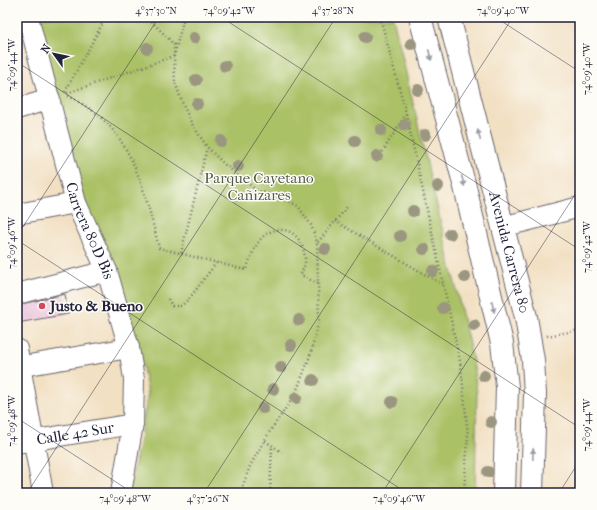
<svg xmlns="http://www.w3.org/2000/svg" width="597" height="510" viewBox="0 0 597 510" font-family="'IM FELL French Canon',serif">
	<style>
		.green { fill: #aac166; stroke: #667250 }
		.building { fill: url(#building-back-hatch) }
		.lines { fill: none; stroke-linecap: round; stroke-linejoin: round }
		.minor-casing { stroke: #6b646b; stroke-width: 22 }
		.major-casing { stroke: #6b646b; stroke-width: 24 }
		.path { stroke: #6b646b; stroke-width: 2.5; stroke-dasharray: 1 3; stroke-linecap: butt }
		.minor { stroke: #fff; stroke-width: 20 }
		.major { stroke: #fff; stroke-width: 22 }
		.tree { fill: #9a9680 }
		.oneway { fill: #9c9ca7 }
		.ticks { fill: none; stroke: #22223b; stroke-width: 1; stroke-opacity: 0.45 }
		.poi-dot { fill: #d1495b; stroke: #fdfcf7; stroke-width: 1.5 }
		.labels { text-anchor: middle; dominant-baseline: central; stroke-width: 3; stroke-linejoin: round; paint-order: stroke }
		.park-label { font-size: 15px; fill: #525a4a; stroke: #fdfcf7 }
		.street-label { font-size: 15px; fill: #22223b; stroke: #fdfcf7 }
		.poi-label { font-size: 15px; font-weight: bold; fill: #22223b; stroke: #fdfcf7; text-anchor: start }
		.neatline { fill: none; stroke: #22223b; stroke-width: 1.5 }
		.ticks-label { font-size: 10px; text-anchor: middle; fill: #22223b }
	</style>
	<defs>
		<pattern id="building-back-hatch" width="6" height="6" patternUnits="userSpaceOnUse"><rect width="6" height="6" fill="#e7b1d5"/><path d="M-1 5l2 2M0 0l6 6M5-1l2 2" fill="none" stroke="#c698b8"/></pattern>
	</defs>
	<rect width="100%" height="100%" fill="#fdfcf7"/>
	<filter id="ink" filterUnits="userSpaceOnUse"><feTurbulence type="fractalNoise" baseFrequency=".025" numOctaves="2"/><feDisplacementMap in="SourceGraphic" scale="8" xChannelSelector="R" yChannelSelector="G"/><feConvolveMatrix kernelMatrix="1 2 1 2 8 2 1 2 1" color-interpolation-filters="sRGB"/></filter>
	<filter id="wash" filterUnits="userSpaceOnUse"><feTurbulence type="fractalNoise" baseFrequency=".012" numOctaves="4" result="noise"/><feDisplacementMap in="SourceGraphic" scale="16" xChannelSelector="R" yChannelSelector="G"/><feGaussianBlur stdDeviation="0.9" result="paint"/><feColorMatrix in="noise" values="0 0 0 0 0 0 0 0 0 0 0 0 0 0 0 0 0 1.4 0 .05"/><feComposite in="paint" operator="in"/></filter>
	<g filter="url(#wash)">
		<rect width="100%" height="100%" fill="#f2e0c3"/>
		<!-- green -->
		<path class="green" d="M37 17H393L473 361 477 393 475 493H128L138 450 148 393 139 349 74 173Z"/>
		<g id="blocks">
			<!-- building -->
			<path class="building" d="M65 294 68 314 17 323V305Z"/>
		</g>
	</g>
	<g filter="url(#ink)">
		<use href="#blocks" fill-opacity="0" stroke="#6b646b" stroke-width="1"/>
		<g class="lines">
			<!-- minor casing -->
			<g class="minor-casing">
				<g id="minor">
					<path id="s1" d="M28 17 76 203 107 271 129 348 134 379 133 424 121 493"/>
					<path d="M17 109 50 99"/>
					<path d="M17 214 76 203"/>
					<path d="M502 227 580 207"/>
					<path d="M17 294 107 271"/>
					<path d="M17 349 43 493"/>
					<path d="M17 367 129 348"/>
					<path id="s2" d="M17 443 133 424"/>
				</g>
			</g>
			<!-- major casing -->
			<g class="major-casing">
				<g id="major">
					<path d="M420 17 465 187 502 343 507 387 504 493"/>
					<path id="s3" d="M449 17 526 317 533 360 535 394 532 493"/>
				</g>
			</g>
			<!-- path -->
			<g class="path">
				<path d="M184 17 174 56 175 82 183 105 192 124 207 147 224 164 256 190 285 199 298 206 311 225 317 242 319 320 310 356 295 395 270 431 250 466 240 493"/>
				<path d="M380 17 406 113 461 366 468 435 464 493"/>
				<path d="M65 92 106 17"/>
				<path d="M67 93 174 56V45L169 39 147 17"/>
				<path d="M68 96C78 101 88 107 97 114 136 146 147 201 159 248L246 270C251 258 254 244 265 235 271 231 276 229 283 230 298 231 306 249 305 263 304 267 302 271 301 275L318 284"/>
				<path d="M376 162 406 114"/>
				<path d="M335 221 443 285"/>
				<path d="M318 242 347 207"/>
				<path d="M181 253 207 148"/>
				<path d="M168 299 172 306H181L189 299 216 263"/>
				<path d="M547 336 580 330"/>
				<path d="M265 441 282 452"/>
				<path d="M270 493 272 446"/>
			</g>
			<!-- minor -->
			<use href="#minor" class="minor"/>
			<!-- major -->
			<use href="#major" class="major"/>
		</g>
		<!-- trees -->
		<g class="tree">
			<circle cx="365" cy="37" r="6"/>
			<circle cx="194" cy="38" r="6"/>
			<circle cx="411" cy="44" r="6"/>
			<circle cx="147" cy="48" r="6"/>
			<circle cx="225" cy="66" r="6"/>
			<circle cx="196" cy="80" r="6"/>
			<circle cx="418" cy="90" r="6"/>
			<circle cx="197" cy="104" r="6"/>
			<circle cx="405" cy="125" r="6"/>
			<circle cx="381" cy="130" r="6"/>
			<circle cx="425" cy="135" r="6"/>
			<circle cx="221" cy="141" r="6"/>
			<circle cx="355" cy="141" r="6"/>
			<circle cx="377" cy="156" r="6"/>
			<circle cx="238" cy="166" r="6"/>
			<circle cx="438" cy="186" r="6"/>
			<circle cx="413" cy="211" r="6"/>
			<circle cx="450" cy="234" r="6"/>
			<circle cx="400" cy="236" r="6"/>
			<circle cx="325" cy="249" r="6"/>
			<circle cx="424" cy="249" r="6"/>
			<circle cx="433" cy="271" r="6"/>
			<circle cx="465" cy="277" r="6"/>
			<circle cx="443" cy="308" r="6"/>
			<circle cx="299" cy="320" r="6"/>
			<circle cx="474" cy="325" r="6"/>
			<circle cx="291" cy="345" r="6"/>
			<circle cx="281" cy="367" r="6"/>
			<circle cx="484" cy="376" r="6"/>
			<circle cx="313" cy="380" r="6"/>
			<circle cx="273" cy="389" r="6"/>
			<circle cx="296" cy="398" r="6"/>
			<circle cx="392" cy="402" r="6"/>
			<circle cx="263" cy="408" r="6"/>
			<circle cx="491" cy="422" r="6"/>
			<circle cx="488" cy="472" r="6"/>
		</g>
		<!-- one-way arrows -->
		<defs><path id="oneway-solid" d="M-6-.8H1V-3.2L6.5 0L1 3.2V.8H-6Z"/></defs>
		<g class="oneway">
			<use href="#oneway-solid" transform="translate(430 55) rotate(75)"/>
			<use href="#oneway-solid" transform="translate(479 135) rotate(-104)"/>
			<use href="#oneway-solid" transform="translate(463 181) rotate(75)"/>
			<use href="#oneway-solid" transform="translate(493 307) rotate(77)"/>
			<use href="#oneway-solid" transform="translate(533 454) rotate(-88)"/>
		</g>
	</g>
	<!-- ticks -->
	<path class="ticks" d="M221 17 580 250M495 17 580 72M17 62 580 428M17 236 159 17M17 240 407 493M17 418 133 493M27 493 336 17M204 493 513 17M382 493 580 187M559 493 580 460"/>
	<!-- markers -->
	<circle class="poi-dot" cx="42" cy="306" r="4"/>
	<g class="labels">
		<!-- park labels -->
		<g class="park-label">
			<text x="259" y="178">Parque Cayetano<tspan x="259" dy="17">Cañizares</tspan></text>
		</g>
		<!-- street labels -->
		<g class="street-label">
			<text stroke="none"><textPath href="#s1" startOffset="223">Carrera 80D Bis</textPath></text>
			<text stroke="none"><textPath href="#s3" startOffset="243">Avenida Carrera 80</textPath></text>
			<text stroke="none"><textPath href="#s2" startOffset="59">Calle 42 Sur</textPath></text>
		</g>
		<!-- poi labels -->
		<g class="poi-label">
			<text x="50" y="306">Justo &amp; Bueno</text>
		</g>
	</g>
	<!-- margin -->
	<rect width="597" height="510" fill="none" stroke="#fdfcf7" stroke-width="44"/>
	<!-- north arrow -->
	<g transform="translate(54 54) rotate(303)" stroke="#fdfcf7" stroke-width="3" paint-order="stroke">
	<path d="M0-3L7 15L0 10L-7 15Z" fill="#22223b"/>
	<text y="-6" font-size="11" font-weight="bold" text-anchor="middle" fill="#22223b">N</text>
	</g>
	<rect x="22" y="22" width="553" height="466" class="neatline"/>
	<g class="ticks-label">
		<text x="156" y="14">4°37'30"N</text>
		<text x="229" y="14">74°09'42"W</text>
		<text x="333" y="14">4°37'28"N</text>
		<text x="503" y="14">74°09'40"W</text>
		<text transform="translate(11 65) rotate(-90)" y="4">74°09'44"W</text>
		<text transform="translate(586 69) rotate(-90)" y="4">74°09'40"W</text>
		<text transform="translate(11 243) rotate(-90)" y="4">74°09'46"W</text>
		<text transform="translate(586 247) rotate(-90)" y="4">74°09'42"W</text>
		<text transform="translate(11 421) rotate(-90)" y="4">74°09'48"W</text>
		<text transform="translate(586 425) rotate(-90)" y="4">74°09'44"W</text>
		<text x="125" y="502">74°09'48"W</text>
		<text x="208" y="502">4°37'26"N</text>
		<text x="399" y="502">74°09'46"W</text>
	</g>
</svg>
